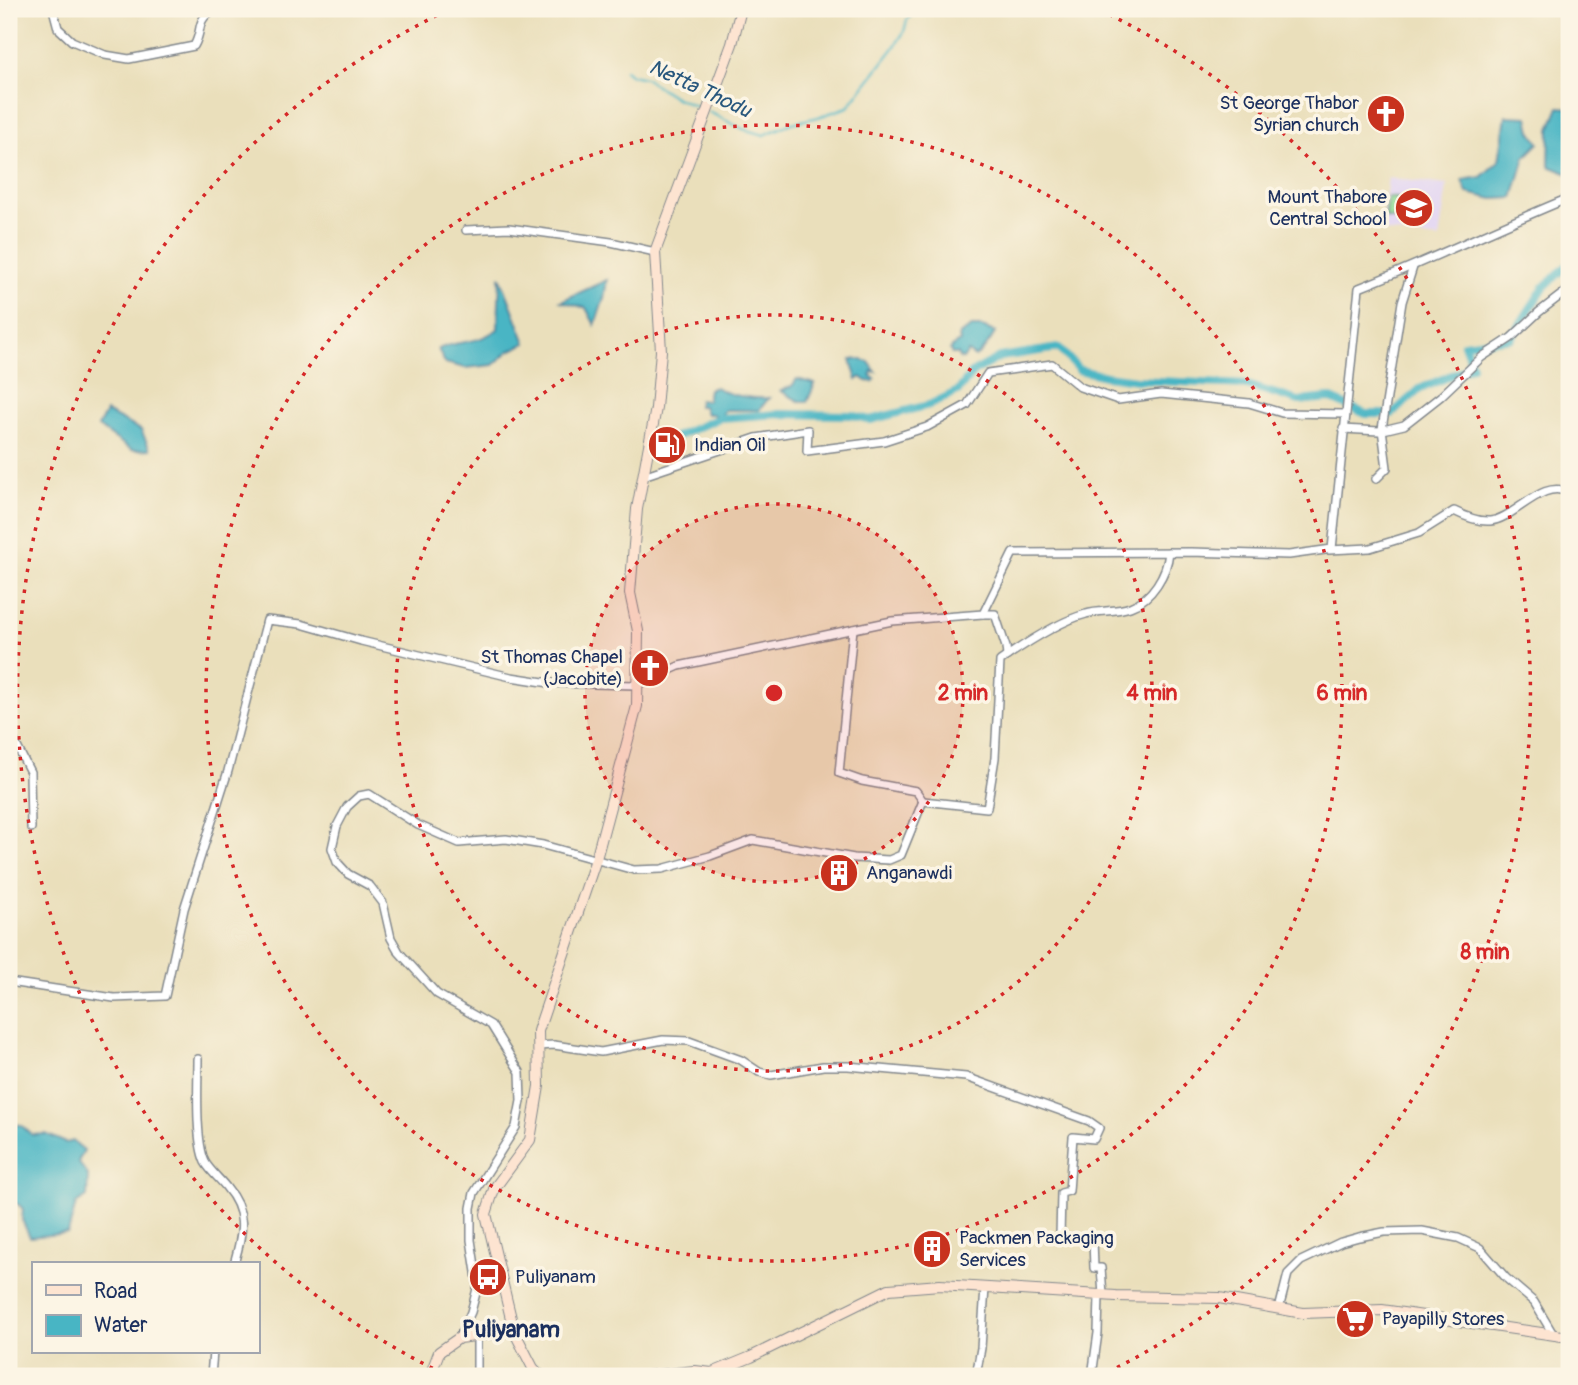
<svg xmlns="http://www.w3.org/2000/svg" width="1578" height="1385" viewBox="0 0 1578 1385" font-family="Pangolin,sans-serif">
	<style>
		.built { fill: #e1d4f4 }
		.green { fill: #93dc97; stroke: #57867a; stroke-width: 2 }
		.water { fill: #48b5c4; stroke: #327291; stroke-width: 2 }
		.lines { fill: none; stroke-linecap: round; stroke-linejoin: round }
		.stream { stroke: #48b5c4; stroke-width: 2.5 }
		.canal { stroke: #48b5c4; stroke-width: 8 }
		.street-casing { stroke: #82878c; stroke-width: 10 }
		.secondary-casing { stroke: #82878c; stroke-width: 12 }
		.street { stroke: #fff; stroke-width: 7 }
		.secondary { stroke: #fde4d1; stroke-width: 10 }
		.ring { fill: none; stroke: #d62828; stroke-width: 3.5; stroke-dasharray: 3.5 7 }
		.labels { text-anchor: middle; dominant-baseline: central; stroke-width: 7; stroke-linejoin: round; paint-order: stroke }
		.poi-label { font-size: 19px; fill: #1b2f5e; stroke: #fcf5e5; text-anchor: start }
		.water-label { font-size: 21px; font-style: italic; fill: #28577d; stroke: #fcf5e5 }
		.quarter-label { font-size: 23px; font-weight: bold; fill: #1b2f5e; stroke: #fcf5e5 }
		.centre { fill: #d62828; stroke: #fcf5e5; stroke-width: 3.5 }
		.ring-label { font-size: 21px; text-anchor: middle; font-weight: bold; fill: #d62828; stroke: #fcf5e5; stroke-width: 7; stroke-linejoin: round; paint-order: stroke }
	</style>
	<rect width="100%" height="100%" fill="#fcf5e5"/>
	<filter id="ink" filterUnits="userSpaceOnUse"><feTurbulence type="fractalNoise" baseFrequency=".0143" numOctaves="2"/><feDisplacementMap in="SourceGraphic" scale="14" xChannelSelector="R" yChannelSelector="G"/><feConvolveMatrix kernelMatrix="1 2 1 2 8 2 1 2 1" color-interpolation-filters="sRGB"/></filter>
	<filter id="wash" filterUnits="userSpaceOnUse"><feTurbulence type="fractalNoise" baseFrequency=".00686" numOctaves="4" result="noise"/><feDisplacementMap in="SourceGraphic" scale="28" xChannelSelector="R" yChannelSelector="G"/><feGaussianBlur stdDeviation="1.57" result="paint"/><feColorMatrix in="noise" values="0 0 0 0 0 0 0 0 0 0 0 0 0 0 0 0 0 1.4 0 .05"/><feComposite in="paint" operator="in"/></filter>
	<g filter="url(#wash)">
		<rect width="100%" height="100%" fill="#eadfbb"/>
		<!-- built -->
		<path class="built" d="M1388 178 1447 185 1439 239 1381 231Z"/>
		<!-- green -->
		<path class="green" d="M1388 197 1420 201 1417 222 1385 218Z"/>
		<!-- water -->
		<g class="water">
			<path d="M1559 107 1569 108V174L1549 166 1550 129Z"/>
			<path d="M1506 116 1528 117 1531 131 1539 143 1525 157 1513 198 1493 199 1467 193 1462 180 1481 177 1499 161Z"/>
			<path d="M500 276 526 343 509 351 493 365 465 368 445 363 438 349C462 339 473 346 498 329Z"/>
			<path d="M607 280 604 298 595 325 586 308 561 301Z"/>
			<path d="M972 327H982L995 332C992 339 982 353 975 357L968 352 963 359 959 358 958 354H952L950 350 954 345 960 342 959 335Z"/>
			<path d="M858 359 869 362 876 372 872 371 871 376 875 379 873 382 867 381 861 377 857 380 851 360Z"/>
			<path d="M797 379 815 384 807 402 799 401 781 391 792 386Z"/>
			<path d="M716 387C728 396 754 399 769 398L759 410H725L719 418 712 414H706L703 406H698L699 400 707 401 709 389Z"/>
			<path d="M106 412 141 430 150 449 132 450 98 427Z"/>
			<path d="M9 1124 21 1125 32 1135 46 1134 66 1143 73 1141 84 1150 78 1162 88 1175 87 1197 76 1204 68 1233 30 1237 22 1220 23 1209 18 1204 9 1202Z"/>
		</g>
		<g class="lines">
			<!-- stream -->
			<g class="stream">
				<path d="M625 70 631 75 645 78 676 98 703 109"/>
				<path d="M709 112 743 129 764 135 792 123 818 117 848 107 893 49 904 32 907 20 916 9"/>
			</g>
			<!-- canal -->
			<path class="canal" d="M673 438 719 418 779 414 852 415 870 420 929 405 958 391 973 372 1000 357 1059 348 1079 370 1106 376 1136 380 1247 385 1299 401 1329 398 1366 414H1392L1420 389 1472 366 1464 344 1511 338 1544 287 1569 264"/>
		</g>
	</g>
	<g filter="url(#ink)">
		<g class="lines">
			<!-- street casing -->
			<g class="street-casing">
				<g id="street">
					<path d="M53 9 58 28 72 41 105 55 129 59 194 46C204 29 194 21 215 9"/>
					<path d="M466 230 509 228 611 242 655 252"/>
					<path d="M1343 429 1379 431 1404 425 1441 396 1482 357 1511 338 1539 312 1569 289"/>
					<path d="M643 476 756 438 808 430 807 451 884 441 927 427 967 405 988 373 1052 364 1080 387 1118 400 1161 394 1249 403 1282 413 1345 414"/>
					<path d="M1376 479 1387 468 1382 429 1402 302 1413 267"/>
					<path d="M1329 550 1370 548 1419 533 1454 511C1464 516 1478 522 1490 521 1515 519 1543 477 1569 493"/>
					<path d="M983 614H995L1006 647 1007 656"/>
					<path d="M853 629 839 773 862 781 916 791 923 801"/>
					<path d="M9 731 30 772 31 828"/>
					<path d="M9 982 114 998 165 996 184 909 228 771 267 620 301 624 361 641 511 677 550 683 637 685 679 666 892 621 983 614 1013 553 1191 552 1289 555 1332 549 1359 288C1430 260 1498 227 1569 198"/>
					<path d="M538 1046 554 1045 601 1052 663 1040 689 1041 741 1060 759 1072 771 1075 823 1066H848L966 1077 1089 1121 1099 1128 1094 1139 1073 1137 1069 1191 1061 1193 1060 1237 1093 1239 1094 1268H1101L1103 1295"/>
					<path d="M198 1059C198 1085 195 1140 205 1162 210 1171 220 1179 226 1187 249 1214 242 1234 234 1264"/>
					<path d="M1279 1309 1288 1274 1301 1261 1341 1242 1359 1237 1384 1232 1422 1231 1458 1238 1480 1248 1506 1278 1534 1302 1553 1334"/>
					<path d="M459 1338 471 1312 478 1285 471 1240V1208L474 1193 516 1127 521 1101 520 1072 491 1025 437 994 399 952 391 938 383 903 370 886 348 874 337 862 332 848 337 826 347 807 359 796 369 794 418 825 459 843 506 839 543 845 634 870 662 869 710 856 753 840 854 858 889 860 901 855 923 801 987 808 995 758 1000 661C1023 645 1059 621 1086 614 1100 610 1116 612 1130 607 1152 599 1167 574 1169 552"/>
					<path d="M211 1376 213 1352"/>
					<path d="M477 1376V1337"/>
					<path d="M976 1376 981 1348 985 1288"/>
					<path d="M1092 1376 1098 1333 1099 1295"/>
				</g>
			</g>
			<!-- secondary casing -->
			<g class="secondary-casing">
				<g id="secondary">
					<path d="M430 1376 439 1352 459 1338 514 1331"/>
					<path d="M541 1376 533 1368 514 1331 486 1214 494 1189 530 1140 539 1086 538 1031 596 859 637 706 638 631 630 593 637 509 656 408 661 351 655 252 732 44 741 9"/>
					<path d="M648 1376 695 1371 712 1373 751 1357 889 1289 940 1285 1116 1296 1219 1298 1303 1313 1382 1310 1569 1337"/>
				</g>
			</g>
			<!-- street -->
			<use href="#street" class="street"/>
			<!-- secondary -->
			<use href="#secondary" class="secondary"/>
		</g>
	</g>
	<!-- distance rings -->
	<circle cx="774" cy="693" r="189" fill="#d62828" fill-opacity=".12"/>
	<g class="ring">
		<circle cx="774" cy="693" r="189"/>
		<circle cx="774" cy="693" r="378"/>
		<circle cx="774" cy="693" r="568"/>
		<path d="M442 1373A757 757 0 0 1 448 10M1100 10A757 757 0 0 1 1106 1373"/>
	</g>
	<!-- icons -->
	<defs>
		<g id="church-disc" transform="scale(2.0125)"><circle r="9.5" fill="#c8321e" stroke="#fcf5e5"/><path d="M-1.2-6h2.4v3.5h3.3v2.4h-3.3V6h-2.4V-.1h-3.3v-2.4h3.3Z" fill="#fff"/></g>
		<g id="school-disc" transform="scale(2.0125)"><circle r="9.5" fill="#c8321e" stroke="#fcf5e5"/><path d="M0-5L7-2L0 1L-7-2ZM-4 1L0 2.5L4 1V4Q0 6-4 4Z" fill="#fff"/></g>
		<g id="fuel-disc" transform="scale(2.0125)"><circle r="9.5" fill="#c8321e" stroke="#fcf5e5"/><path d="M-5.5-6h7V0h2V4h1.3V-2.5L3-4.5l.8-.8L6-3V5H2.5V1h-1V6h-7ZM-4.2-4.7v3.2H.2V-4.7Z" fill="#fff"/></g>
		<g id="building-disc" transform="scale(2.0125)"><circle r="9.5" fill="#c8321e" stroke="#fcf5e5"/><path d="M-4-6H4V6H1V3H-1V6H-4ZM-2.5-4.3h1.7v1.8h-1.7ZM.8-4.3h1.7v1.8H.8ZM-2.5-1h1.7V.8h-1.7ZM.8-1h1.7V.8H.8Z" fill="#fff"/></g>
		<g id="bus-disc" transform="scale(2.0125)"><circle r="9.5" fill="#c8321e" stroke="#fcf5e5"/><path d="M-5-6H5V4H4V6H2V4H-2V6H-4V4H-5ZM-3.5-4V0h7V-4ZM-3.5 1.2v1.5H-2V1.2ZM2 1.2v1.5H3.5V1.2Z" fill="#fff"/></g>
		<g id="supermarket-disc" transform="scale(2.0125)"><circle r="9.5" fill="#c8321e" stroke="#fcf5e5"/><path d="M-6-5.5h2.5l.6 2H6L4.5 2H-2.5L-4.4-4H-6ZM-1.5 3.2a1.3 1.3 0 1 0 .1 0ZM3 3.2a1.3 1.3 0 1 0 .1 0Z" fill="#fff"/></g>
	</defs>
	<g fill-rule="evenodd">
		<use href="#church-disc" x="1386" y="114"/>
		<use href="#school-disc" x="1414" y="208"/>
		<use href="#fuel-disc" x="667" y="445"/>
		<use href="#church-disc" x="650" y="668"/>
		<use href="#building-disc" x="839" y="873"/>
		<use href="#building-disc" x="932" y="1249"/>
		<use href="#bus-disc" x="488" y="1277"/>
		<use href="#supermarket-disc" x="1355" y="1319"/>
	</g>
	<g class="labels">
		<!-- poi labels -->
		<g class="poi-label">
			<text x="1359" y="103" text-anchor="end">St George Thabor<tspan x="1359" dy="22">Syrian church</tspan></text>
			<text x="1387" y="197" text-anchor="end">Mount Thabore<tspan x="1387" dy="22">Central School</tspan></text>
			<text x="694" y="445">Indian Oil</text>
			<text x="623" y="657" text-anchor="end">St Thomas Chapel<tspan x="623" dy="22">(Jacobite)</tspan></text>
			<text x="866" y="873">Anganawdi</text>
			<text x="959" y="1238">Packmen Packaging<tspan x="959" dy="22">Services</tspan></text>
			<text x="515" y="1277">Puliyanam</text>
			<text x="1382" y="1319">Payapilly Stores</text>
		</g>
		<!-- water labels -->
		<g class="water-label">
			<text transform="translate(700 89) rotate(25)">Netta Thodu</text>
		</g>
		<!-- quarter labels -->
		<g class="quarter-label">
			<text x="511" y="1329">Puliyanam</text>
		</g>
	</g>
	<circle cx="774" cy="693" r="10" class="centre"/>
	<g class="ring-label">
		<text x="963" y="700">2 min</text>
		<text x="1152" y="700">4 min</text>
		<text x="1342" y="700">6 min</text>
		<text x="1485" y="959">8 min</text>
	</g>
	<!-- margin -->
	<rect width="1578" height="1385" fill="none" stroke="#fcf5e5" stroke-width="35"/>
	<!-- legend -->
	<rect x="32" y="1262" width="228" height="91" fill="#fcf5e5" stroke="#a2a6af" stroke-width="2"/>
	<rect x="46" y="1285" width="35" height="10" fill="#fde4d1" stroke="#a2a6af" stroke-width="2"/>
	<text x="94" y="1298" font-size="21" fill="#1b2f5e">Road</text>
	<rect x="46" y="1315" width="35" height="21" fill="#48b5c4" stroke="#a2a6af" stroke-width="2"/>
	<text x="94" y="1332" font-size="21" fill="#1b2f5e">Water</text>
</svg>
